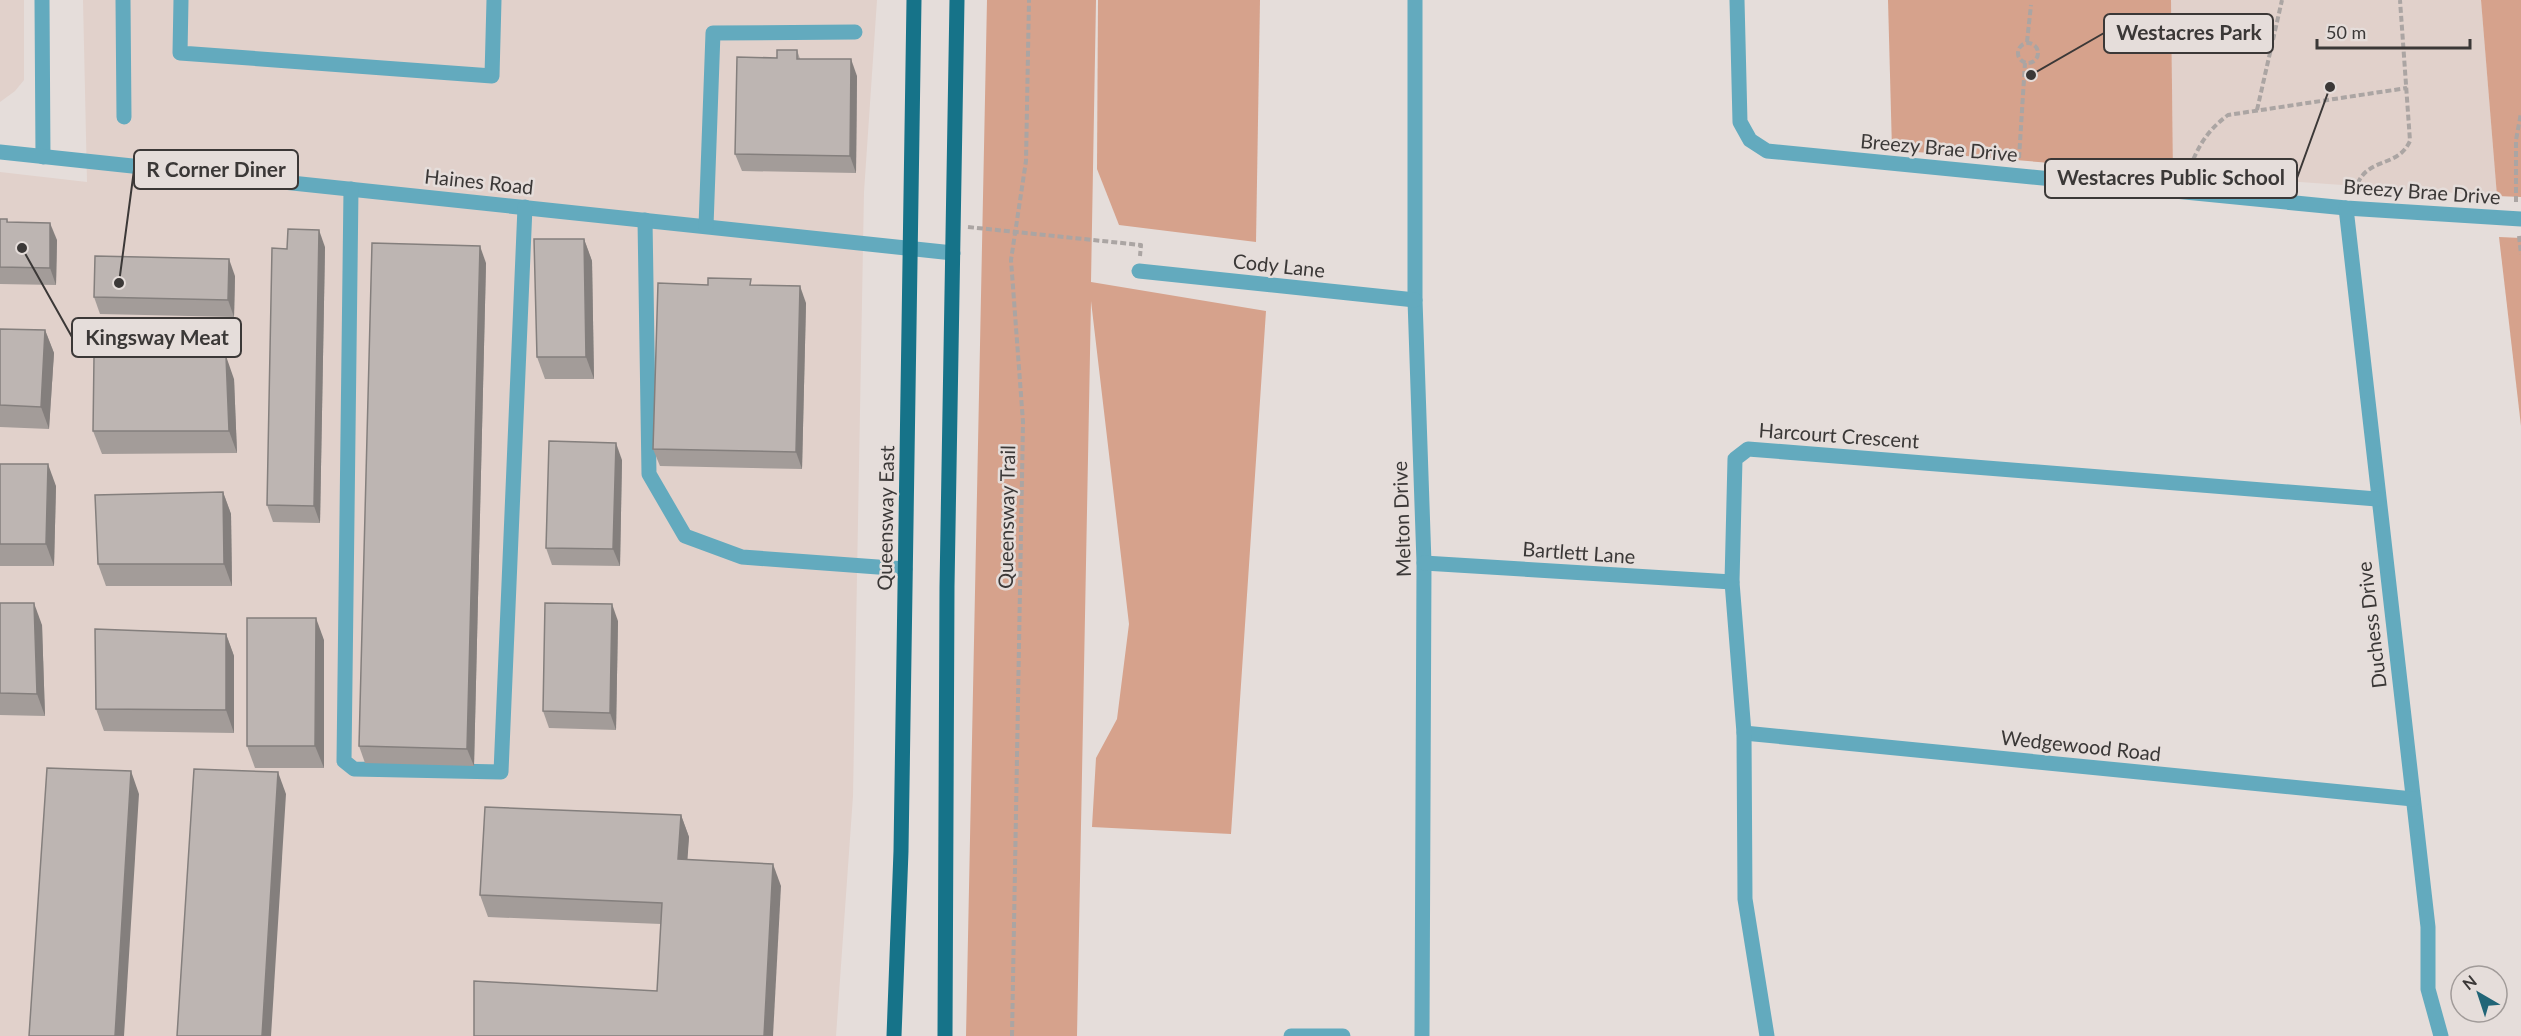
<svg xmlns="http://www.w3.org/2000/svg" width="2521" height="1036" viewBox="0 0 2521 1036" font-family="Lato,sans-serif">
	<style>
		.built { fill: #e1d1cb }
		.green { fill: #d6a28c }
		.lines { fill: none; stroke-linecap: round; stroke-linejoin: round }
		.path { stroke: #aba5a3; stroke-width: 4; stroke-dasharray: 6 3; stroke-linecap: butt }
		.minor { stroke: #63aabe; stroke-width: 15 }
		.major { stroke: #167389; stroke-width: 15 }
		.wall { fill: #a39c99 }
		.shaded-wall { fill: #847f7d }
		.building { fill: #bdb5b2; stroke: #847f7d; stroke-width: 1.5 }
		.labels { text-anchor: middle; dominant-baseline: central; stroke-width: 5; stroke-linejoin: round; paint-order: stroke }
		.street-label { font-size: 20px; fill: #3b3837; stroke: #e5ddda }
		.leader { fill: none; stroke: #3b3837; stroke-width: 2 }
		.callout-dot { fill: #3b3837; stroke: #e5ddda; stroke-width: 2 }
		.callout { fill: #e5ddda; stroke: #3b3837; stroke-width: 2 }
		.callout-label { font-size: 21px; text-anchor: middle; font-weight: bold; fill: #3b3837 }
	</style>
	<rect width="100%" height="100%" fill="#e5ddda"/>
	<!-- built -->
	<g class="built">
		<path d="M0 0H24V80L15 91 0 102Z"/>
		<path d="M83 0H877L864 192 853 796 836 1036H0V172L87 182Z"/>
		<path d="M2171 0H2481L2497 196 2173 173Z"/>
	</g>
	<!-- green -->
	<g class="green">
		<path d="M987 0H1096L1091 282 1266 311 1231 834 1092 827 1096 758 1117 719 1129 624 1091 301 1077 1036H966Z"/>
		<path d="M1098 0H1260L1256 242 1119 225 1097 169Z"/>
		<path d="M1888 0H2171L2173 173 1892 150Z"/>
		<path d="M2481 0H2521V197L2497 196Z"/>
		<path d="M2499 237 2521 238V426Z"/>
	</g>
	<g class="lines">
		<!-- path -->
		<g class="path">
			<path d="M2027 42 2031 5"/>
			<circle cx="2028" cy="53" r="10"/>
			<path d="M2257 110 2282 0"/>
			<path d="M2019 158 2025 63"/>
			<path d="M2187 176C2196 150 2205 132 2228 115L2407 88"/>
			<path d="M2355 192C2363 155 2397 170 2410 141L2400 0"/>
			<path d="M2516 202V140L2521 113"/>
			<path d="M968 227 1141 245 1140 256"/>
			<path d="M2519 236 2521 254"/>
			<path d="M1012 1036 1023 422 1011 260 1026 161 1029 0"/>
		</g>
		<!-- minor -->
		<g class="minor">
			<path d="M42 0 43 157"/>
			<path d="M123 0 124 117"/>
			<path d="M181 0 180 53 492 76 494 0"/>
			<path d="M1415 0V300L1424 563 1422 1036"/>
			<path d="M1737 0 1740 122 1750 140 1767 151 2346 208 2521 219"/>
			<path d="M0 152 953 253"/>
			<path d="M351 189 344 761 354 769 501 772 525 207"/>
			<path d="M2346 208 2428 927V989L2441 1036"/>
			<path d="M645 220 649 474 685 536 742 557 905 569"/>
			<path d="M706 226 713 33 855 32"/>
			<path d="M1139 271 1415 300"/>
			<path d="M1424 563 1732 582"/>
			<path d="M1744 733 2413 799"/>
			<path d="M1291 1036H1343"/>
			<path d="M1767 1036 1745 899 1744 733 1732 582 1735 459 1748 449 2377 499"/>
		</g>
		<!-- major -->
		<g class="major">
			<path d="M894 1036 901 851 914 0"/>
			<path d="M945 1036 947 587 957 0"/>
		</g>
	</g>
	<!-- wall -->
	<g class="wall">
		<path d="M797 50 800 59 857 76 856 173 742 171 735 154 777 58Z"/>
		<path d="M0 219H7L8 222 57 240 56 285 0 284Z"/>
		<path d="M584 239 592 261 594 379H545L537 357Z"/>
		<path d="M325 247 320 523 273 522 267 505 287 249Z"/>
		<path d="M486 263 474 766 365 763 359 746Z"/>
		<path d="M235 276 234 317 100 314 94 297Z"/>
		<path d="M753 285 806 303 802 469 660 466 653 449Z"/>
		<path d="M0 329 45 330 54 353 49 429 0 427Z"/>
		<path d="M234 379 237 453 102 454 93 431Z"/>
		<path d="M622 460 620 566 552 565 546 548Z"/>
		<path d="M0 464 56 486 54 566H0Z"/>
		<path d="M223 492 231 514 232 586H106L98 564Z"/>
		<path d="M0 603 42 625 45 716 0 715Z"/>
		<path d="M618 621 616 730 549 728 543 711Z"/>
		<path d="M226 634 234 656V733L104 731 96 709Z"/>
		<path d="M324 640V768H255L247 746Z"/>
		<path d="M681 815 689 837 687 859 781 886 657 991 661 924 488 917 480 895Z"/>
	</g>
	<!-- shaded-wall -->
	<g class="shaded-wall">
		<path d="M851 59 857 76 856 173 850 156Z"/>
		<path d="M50 223 57 240 56 285 50 268Z"/>
		<path d="M319 230 325 247 320 523 314 506Z"/>
		<path d="M584 239 592 261 594 379 586 357Z"/>
		<path d="M480 246 486 263 474 766 467 749Z"/>
		<path d="M229 259 235 276 234 317 228 300Z"/>
		<path d="M800 286 806 303 802 469 796 452Z"/>
		<path d="M45 330 54 353 49 429 41 407Z"/>
		<path d="M226 356 234 379 237 453 229 431Z"/>
		<path d="M616 443 622 460 620 566 613 549Z"/>
		<path d="M48 464 56 486 54 566 46 544Z"/>
		<path d="M223 492 231 514 232 586 224 564Z"/>
		<path d="M34 603 42 625 45 716 37 694Z"/>
		<path d="M612 604 618 621 616 730 610 713Z"/>
		<path d="M316 618 324 640V768L315 746Z"/>
		<path d="M226 634 234 656V733L226 710Z"/>
		<path d="M131 771 139 794 124 1036H115Z"/>
		<path d="M278 772 286 794 271 1036H262Z"/>
		<path d="M681 815 689 837 686 881 678 859Z"/>
		<path d="M773 864 781 886 773 1036H764Z"/>
	</g>
	<!-- building -->
	<g class="building">
		<path d="M777 50H797V59H851L850 156 735 154 737 57 777 58Z"/>
		<path d="M0 219H7V222L50 223V268L0 267Z"/>
		<path d="M288 229 319 230 314 506 267 505 272 248 287 249Z"/>
		<path d="M534 239H584L586 357H537Z"/>
		<path d="M372 243 480 246 467 749 359 746Z"/>
		<path d="M95 256 229 259 228 300 94 297Z"/>
		<path d="M708 278 751 279 750 285 800 286 796 452 653 449 658 283 708 285Z"/>
		<path d="M0 329 45 330 41 407 0 405Z"/>
		<path d="M103 350 222 352 226 356 229 431H93L94 357Z"/>
		<path d="M549 441 616 443 613 549 546 548Z"/>
		<path d="M0 464H48L46 544H0Z"/>
		<path d="M223 492 224 564H98L95 495Z"/>
		<path d="M0 603H34L37 694 0 693Z"/>
		<path d="M545 603 612 604 610 713 543 711Z"/>
		<path d="M247 618H316L315 746H247Z"/>
		<path d="M95 629 226 634V710L96 709Z"/>
		<path d="M47 768 131 771 115 1036H29Z"/>
		<path d="M194 769 278 772 262 1036H177Z"/>
		<path d="M485 807 681 815 678 859 773 864 764 1036H474V981L657 991 662 903 480 895Z"/>
	</g>
	<g class="labels">
		<!-- street labels -->
		<g class="street-label">
			<text transform="translate(1939 147) rotate(5)">Breezy Brae Drive</text>
			<text transform="translate(479 181) rotate(6)">Haines Road</text>
			<text transform="translate(2422 191) rotate(4)">Breezy Brae Drive</text>
			<text transform="translate(1279 265) rotate(6)">Cody Lane</text>
			<text transform="translate(1839 435) rotate(4)">Harcourt Crescent</text>
			<text transform="translate(1006 517) rotate(-89)">Queensway Trail</text>
			<text transform="translate(885 518) rotate(-89)">Queensway East</text>
			<text transform="translate(1401 519) rotate(-92)">Melton Drive</text>
			<text transform="translate(1579 552) rotate(4)">Bartlett Lane</text>
			<text transform="translate(2371 625) rotate(-97)">Duchess Drive</text>
			<text transform="translate(2081 745) rotate(6)">Wedgewood Road</text>
		</g>
	</g>
	<!-- callouts -->
	<path class="leader" d="M2031 75L2104 33M119 283L134 170M2330 87L2297 178M22 248L72 337"/>
	<g class="callout-dot">
		<circle cx="2031" cy="75" r="6"/>
		<circle cx="119" cy="283" r="6"/>
		<circle cx="2330" cy="87" r="6"/>
		<circle cx="22" cy="248" r="6"/>
	</g>
	<g class="callout">
		<rect x="2104" y="14" width="169" height="39" rx="6"/>
		<rect x="134" y="150" width="164" height="39" rx="6"/>
		<rect x="2045" y="159" width="252" height="39" rx="6"/>
		<rect x="72" y="318" width="169" height="39" rx="6"/>
	</g>
	<g class="callout-label">
		<text x="2189" y="40">Westacres Park</text>
		<text x="216" y="177">R Corner Diner</text>
		<text x="2171" y="185">Westacres Public School</text>
		<text x="157" y="345">Kingsway Meat</text>
	</g>
	<!-- north arrow -->
	<g transform="translate(2479 994) rotate(321)"><circle r="28" fill="#e5ddda" stroke="#a19b99" stroke-width="1.5"/>
	<path d="M0-4.5L10 22L0 15L-10 22Z" fill="#216577"/>
	<text y="-9" font-size="16" font-weight="bold" text-anchor="middle" fill="#3b3837">N</text>
	</g>
	<!-- scale -->
	<path d="M2317 39v9h153v-9" fill="none" stroke="#3b3837" stroke-width="3"/>
	<text x="2326" y="39" font-size="18" fill="#3b3837" stroke="#e5ddda" stroke-width="4.5" paint-order="stroke">50 m</text>
</svg>
